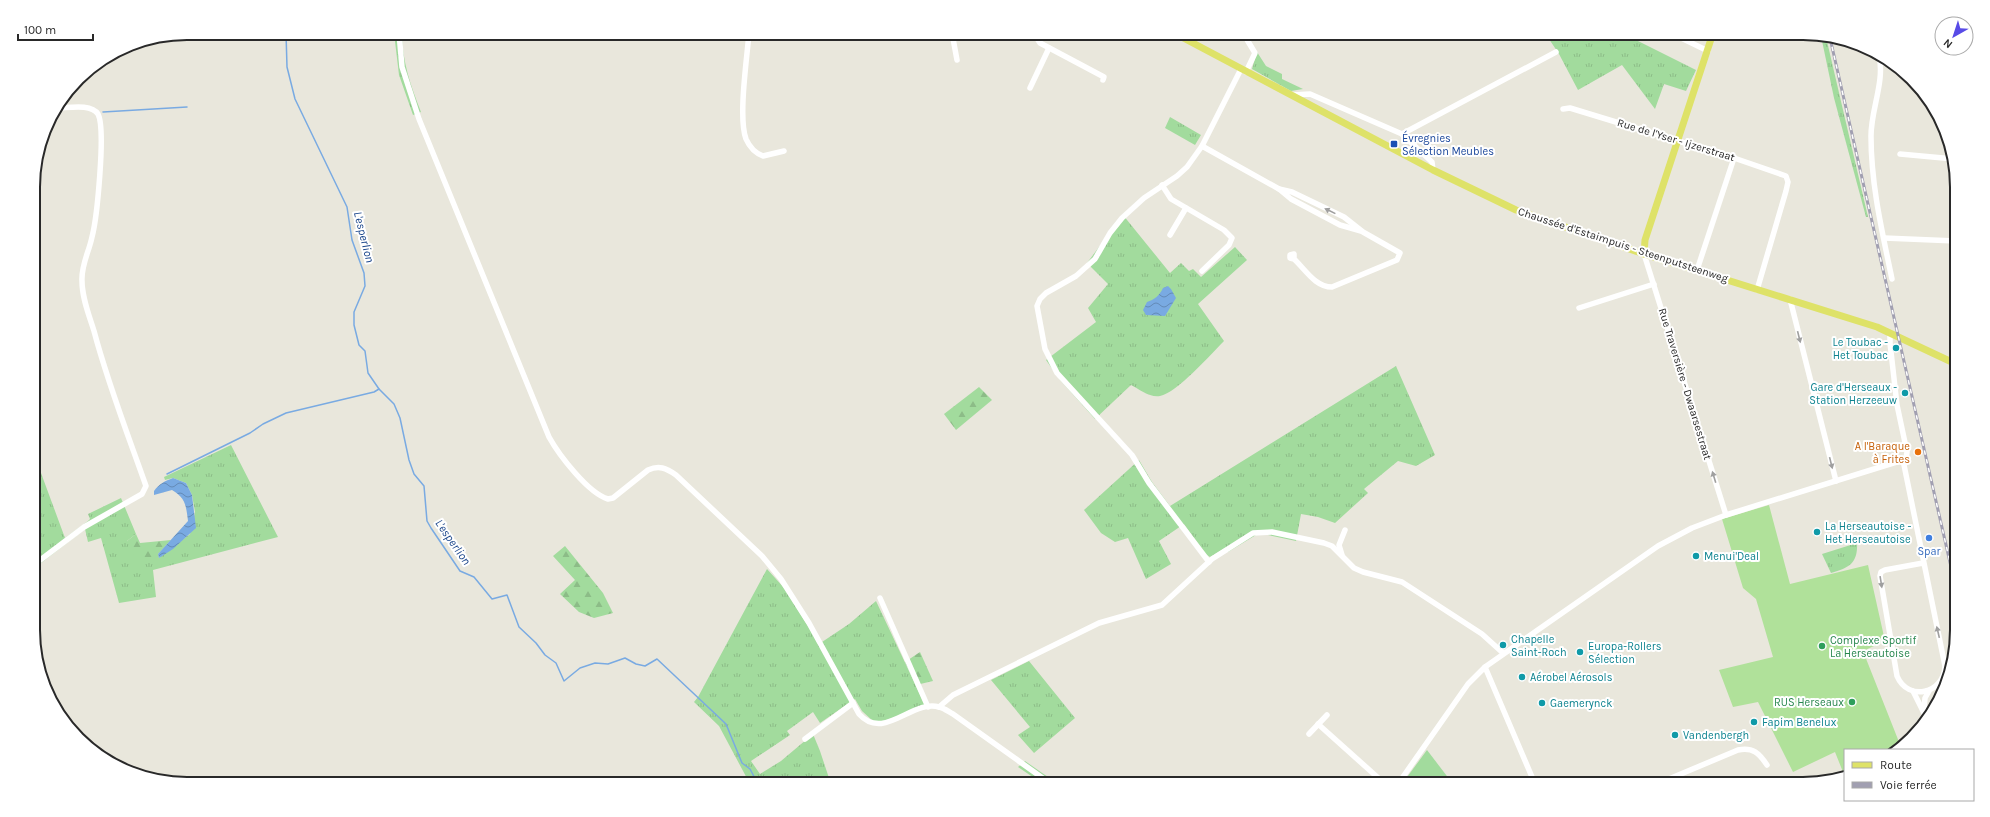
<svg xmlns="http://www.w3.org/2000/svg" width="1990" height="817" viewBox="0 0 1990 817" font-family="Karla,sans-serif">
	<style>
		.grass { fill: url(#grass-tufts) }
		.forest { fill: url(#forest-firs) }
		.park { fill: #a2db9d }
		.pitch { fill: #b0e19a }
		.water { fill: url(#water-waves) }
		.lines { fill: none; stroke-linecap: round; stroke-linejoin: round }
		.stream { stroke: #79aae2; stroke-width: 1.5 }
		.minor { stroke: #fff; stroke-width: 5.5 }
		.major { stroke: #dee268; stroke-width: 7 }
		.rail-casing { stroke: #a19fb1; stroke-width: 3 }
		.rail { stroke: #fff; stroke-width: 1.5; stroke-dasharray: 4.5; stroke-linecap: butt }
		.oneway { fill: #9f9f9f }
		.transit-dot { fill: #1a4fb4; stroke: #fff; stroke-width: 1.5 }
		.culture-dot { fill: #0f9aa8; stroke: #fff; stroke-width: 1.5 }
		.food-dot { fill: #e8710a; stroke: #fff; stroke-width: 1.5 }
		.shop-dot { fill: #3f7fe0; stroke: #fff; stroke-width: 1.5 }
		.leisure-dot { fill: #2e9e5b; stroke: #fff; stroke-width: 1.5 }
		.labels { text-anchor: middle; dominant-baseline: central; stroke-width: 4; stroke-linejoin: round; paint-order: stroke }
		.transit-label { font-size: 11px; fill: #164399; stroke: #fff; text-anchor: start }
		.street-label { font-size: 11px; fill: #292929; stroke: #fff }
		.culture-label { font-size: 11px; fill: #0d838f; stroke: #fff; text-anchor: start }
		.food-label { font-size: 11px; fill: #c56008; stroke: #fff; text-anchor: end }
		.shop-label { font-size: 11px; fill: #366cbe; stroke: #fff }
		.leisure-label { font-size: 11px; fill: #27864d; stroke: #fff; text-anchor: start }
		.water-label { font-size: 12px; font-style: italic; fill: #1b468b; stroke: #fff }
		.rim { fill: none; stroke: #292929; stroke-width: 2 }
	</style>
	<defs>
		<pattern id="grass-tufts" width="24" height="20" patternUnits="userSpaceOnUse"><rect width="24" height="20" fill="#a2db9d"/><path d="M3 7l-1-3M5 7V3M7 7l1-3M15 17l-1-3M17 17v-4M19 17l1-3" fill="none" stroke="#8cbc87"/></pattern>
		<pattern id="forest-firs" width="22" height="20" patternUnits="userSpaceOnUse"><rect width="22" height="20" fill="#a2db9d"/><path d="M5 1l3.5 6h-7zM16 11l3.5 6h-7z" fill="#8cbc87"/></pattern>
		<pattern id="water-waves" width="16" height="10" patternUnits="userSpaceOnUse"><rect width="16" height="10" fill="#79aae2"/><path d="M0 5q4-4 8 0t8 0" fill="none" stroke="#638ab7"/></pattern>
	</defs>
	<rect width="100%" height="100%" fill="#e9e7dc"/>
	<!-- grass -->
	<g class="grass">
		<path d="M394 33H402C402 61 411 87 421 112L413 115 399 75Z"/>
		<path d="M1545 33H1622L1696 70 1686 91 1664 84 1655 109 1622 65 1578 90 1559 54Z"/>
		<path d="M1821 36 1826 37 1868 217H1866L1834 98Z"/>
		<path d="M1257 52 1266 66 1282 74V79L1303 89 1291 91 1252 69Z"/>
		<path d="M1170 117 1201 135 1195 145 1165 128Z"/>
		<path d="M1123 215 1170 273 1181 263 1189 271 1193 269 1201 277 1235 247 1247 260 1198 304 1224 341C1211 354 1177 393 1160 396 1150 398 1139 389 1131 385L1095 419 1060 380 1046 360 1096 322 1088 308 1108 284 1087 263Z"/>
		<path d="M1396 366 1435 455 1416 466 1398 461 1364 489 1368 493 1335 523 1318 517 1301 514 1296 541 1268 535H1256L1228 552 1225 548 1210 557 1205 554 1184 524 1159 541 1171 564 1146 579 1128 538 1115 542 1101 533 1084 510 1139 460 1152 482 1170 506Z"/>
		<path d="M231 445 278 537 153 570 156 597 119 603 101 538 88 542 85 529 36 567 35 476 41 473 65 538 88 521 90 519 88 514 121 498 136 534 127 541 159 558 190 534 195 512 192 495 186 483 173 478 165 480 164 477Z"/>
		<path d="M1857 543C1858 563 1849 568 1831 573L1822 554Z"/>
		<path d="M767 569 785 589 819 644 849 624 876 601 925 705 885 721 874 722 862 711 855 699 820 723 813 712 787 731 790 735 751 761 760 774 781 761 813 734 820 751 831 784H750L719 726 694 702 698 697Z"/>
		<path d="M1029 661 1075 718 1034 753 1018 735 1030 727 991 680Z"/>
		<path d="M1025 761 1058 784H1043L1018 767Z"/>
	</g>
	<!-- forest -->
	<g class="forest">
		<path d="M979 387 992 400 956 430 944 414Z"/>
		<path d="M136 534 140 543 171 540 158 554 159 558 135 559 127 541Z"/>
		<path d="M565 546 603 593 613 613 594 618 579 612 560 594 575 580 553 556Z"/>
		<path d="M920 652 933 681 916 685 905 662Z"/>
	</g>
	<!-- park -->
	<path class="park" d="M1427 750 1453 784H1402Z"/>
	<!-- pitch -->
	<path class="pitch" d="M1769 505 1790 584 1868 565 1885 641 1863 651 1901 747 1899 750H1845V777L1835 752 1793 772 1758 702 1733 707 1719 670 1773 657 1756 599 1743 588 1722 519Z"/>
	<!-- water -->
	<g class="water">
		<path d="M1168 286 1171 289 1176 298 1165 316 1146 315 1143 310 1147 302C1154 300 1160 295 1163 288Z"/>
		<path d="M173 478 186 483 192 495 196 528 173 549 159 558 158 554 188 521C186 506 186 498 172 490L154 495V491C159 484 165 481 173 478Z"/>
	</g>
	<g class="lines">
		<!-- stream -->
		<g class="stream">
			<path d="M286 33 287 67 295 99 347 207 352 240 364 273 365 286 354 312V325L359 345 365 351 368 373 379 389 394 404 400 418 409 460 414 474 424 486 427 521 431 528 460 571 474 577 492 599 507 595 519 627 536 643 545 655 556 663 564 681 580 668 595 663 608 664 625 658 636 664 645 666 657 659 726 724 742 763 750 769 758 784"/>
			<path d="M103 112 187 107"/>
			<path d="M167 474 250 433 263 424 286 413 374 392 379 389"/>
		</g>
		<!-- minor -->
		<g class="minor">
			<path d="M399 33 402 67 419 119 549 437C559 455 588 493 608 499L613 498 648 470C659 465 666 468 676 475L762 556 781 579 809 623 859 714C884 742 912 699 939 707 944 708 949 712 953 714L1051 784"/>
			<path d="M749 33C747 58 738 118 746 139 750 148 755 153 763 156L784 151"/>
			<path d="M952 33 957 60"/>
			<path d="M1038 33 1036 37 1040 43 1104 77 1103 80"/>
			<path d="M1243 33 1255 53 1246 72"/>
			<path d="M1671 33 1708 51"/>
			<path d="M1879 55C1885 82 1871 109 1871 136 1871 185 1882 231 1892 279"/>
			<path d="M1030 88 1049 48"/>
			<path d="M1292 95 1310 94 1402 134 1432 162 1433 170"/>
			<path d="M1563 109 1570 108 1734 158 1786 176 1788 182 1786 191 1757 290"/>
			<path d="M1402 134 1556 52"/>
			<path d="M1202 146 1279 189 1291 199 1340 225 1361 231"/>
			<path d="M1900 154 1954 159"/>
			<path d="M1162 185 1171 199 1224 230 1232 238 1229 245 1202 271"/>
			<path d="M1279 189 1292 192 1344 217 1363 232 1400 253 1397 260 1332 287C1315 287 1305 269 1294 259L1290 258V255L1294 254V259"/>
			<path d="M1170 235 1186 208"/>
			<path d="M1884 238 1956 241"/>
			<path d="M1644 254 1726 515"/>
			<path d="M1697 270 1734 158"/>
			<path d="M1790 299 1836 481"/>
			<path d="M1579 308 1654 284"/>
			<path d="M1890 333V343L1897 405 1907 452 1906 458 1903 460"/>
			<path d="M1903 460 1945 666C1944 694 1908 702 1897 676L1880 576 1881 572 1885 570 1923 563"/>
			<path d="M1342 555 1339 545 1345 530"/>
			<path d="M1209 562 1149 483 1132 455 1057 373 1045 349 1037 306 1040 299 1046 293 1076 276 1095 259 1110 233 1122 218 1144 198 1177 176 1187 167 1202 146 1241 69"/>
			<path d="M35 564 84 527 142 494 146 486C128 435 108 384 94 331 89 315 82 298 82 281 81 265 89 252 92 237 97 218 106 129 98 114 91 103 68 108 57 108"/>
			<path d="M880 598 928 707"/>
			<path d="M1485 667 1535 784"/>
			<path d="M1913 691 1927 719"/>
			<path d="M939 707 953 695 1099 623 1162 605 1212 559 1253 533 1272 532 1324 543 1332 546 1354 568 1363 572 1402 582 1482 634 1503 653"/>
			<path d="M1924 709 1925 698 1929 691"/>
			<path d="M1318 724 1385 784"/>
			<path d="M1309 734 1327 715"/>
			<path d="M805 739 853 703"/>
			<path d="M1398 784 1468 684 1485 667 1658 546 1692 528 1726 515 1903 460"/>
			<path d="M1657 784 1738 750C1753 747 1759 753 1767 765"/>
		</g>
		<!-- major -->
		<g class="major">
			<path d="M1174 33 1433 170 1516 210 1644 254 1877 327 1956 364"/>
			<path d="M1644 254 1645 240 1713 33"/>
		</g>
		<!-- rail casing -->
		<g class="rail-casing">
			<path id="rail" d="M1830 38 1957 593"/>
		</g>
		<!-- rail -->
		<use href="#rail" class="rail"/>
	</g>
	<!-- one-way arrows -->
	<defs><path id="oneway-solid" d="M-6-.8H1V-3.2L6.5 0L1 3.2V.8H-6Z"/></defs>
	<g class="oneway">
		<use href="#oneway-solid" transform="translate(1330 211) rotate(-154)"/>
		<use href="#oneway-solid" transform="translate(1799 337) rotate(76)"/>
		<use href="#oneway-solid" transform="translate(1831 463) rotate(76)"/>
		<use href="#oneway-solid" transform="translate(1714 477) rotate(-107)"/>
		<use href="#oneway-solid" transform="translate(1881 582) rotate(81)"/>
		<use href="#oneway-solid" transform="translate(1938 632) rotate(-103)"/>
	</g>
	<!-- markers -->
	<rect class="transit-dot" x="1390" y="140" width="8" height="8" rx="2"/>
	<g class="culture-dot">
		<circle cx="1896" cy="348" r="4"/>
		<circle cx="1905" cy="393" r="4"/>
		<circle cx="1817" cy="532" r="4"/>
		<circle cx="1696" cy="556" r="4"/>
		<circle cx="1503" cy="645" r="4"/>
		<circle cx="1580" cy="652" r="4"/>
		<circle cx="1522" cy="677" r="4"/>
		<circle cx="1542" cy="703" r="4"/>
		<circle cx="1754" cy="722" r="4"/>
		<circle cx="1675" cy="735" r="4"/>
	</g>
	<circle class="food-dot" cx="1918" cy="452" r="4"/>
	<circle class="shop-dot" cx="1929" cy="538" r="4"/>
	<g class="leisure-dot">
		<circle cx="1822" cy="646" r="4"/>
		<circle cx="1852" cy="702" r="4"/>
	</g>
	<g class="labels">
		<!-- transit labels -->
		<g class="transit-label">
			<text x="1402" y="138">Évregnies<tspan x="1402" dy="13">Sélection Meubles</tspan></text>
		</g>
		<!-- street labels -->
		<g class="street-label">
			<text transform="translate(1676 140) rotate(17)">Rue de l'Yser - Ijzerstraat</text>
			<text transform="translate(1623 245) rotate(18)">Chaussée d'Estaimpuis - Steenputsteenweg</text>
			<text transform="translate(1685 384) rotate(73)">Rue Traversière - Dwaarsestraat</text>
		</g>
		<!-- culture labels -->
		<g class="culture-label">
			<text x="1888" y="342" text-anchor="end">Le Toubac -<tspan x="1888" dy="13">Het Toubac</tspan></text>
			<text x="1897" y="387" text-anchor="end">Gare d'Herseaux -<tspan x="1897" dy="13">Station Herzeeuw</tspan></text>
			<text x="1825" y="526">La Herseautoise -<tspan x="1825" dy="13">Het Herseautoise</tspan></text>
			<text x="1704" y="556">Menui'Deal</text>
			<text x="1511" y="639">Chapelle<tspan x="1511" dy="13">Saint-Roch</tspan></text>
			<text x="1588" y="646">Europa-Rollers<tspan x="1588" dy="13">Sélection</tspan></text>
			<text x="1530" y="677">Aérobel Aérosols</text>
			<text x="1550" y="703">Gaemerynck</text>
			<text x="1762" y="722">Fapim Benelux</text>
			<text x="1683" y="735">Vandenbergh</text>
		</g>
		<!-- food labels -->
		<g class="food-label">
			<text x="1910" y="446">A l'Baraque<tspan x="1910" dy="13">à Frites</tspan></text>
		</g>
		<!-- shop labels -->
		<g class="shop-label">
			<text x="1929" y="551">Spar</text>
		</g>
		<!-- leisure labels -->
		<g class="leisure-label">
			<text x="1830" y="640">Complexe Sportif<tspan x="1830" dy="13">La Herseautoise</tspan></text>
			<text x="1844" y="702" text-anchor="end">RUS Herseaux</text>
		</g>
		<!-- water labels -->
		<g class="water-label">
			<text transform="translate(364 237) rotate(76)">L'esperlion</text>
			<text transform="translate(453 542) rotate(55)">L'esperlion</text>
		</g>
	</g>
	<!-- crop -->
	<path d="M0 0H1990V817H0ZM187 40H1803A147 147 0 0 1 1950 187V630A147 147 0 0 1 1803 777H187A147 147 0 0 1 40 630V187A147 147 0 0 1 187 40Z" fill="#fff" fill-rule="evenodd"/>
	<path class="rim" d="M187 40H1803A147 147 0 0 1 1950 187V630A147 147 0 0 1 1803 777H187A147 147 0 0 1 40 630V187A147 147 0 0 1 187 40Z"/>
	<!-- legend -->
	<rect x="1844" y="749" width="130" height="52" fill="#ffffff" stroke="#a9a9a9"/>
	<rect x="1852" y="762" width="20" height="6" fill="#dee268" stroke="#a9a9a9"/>
	<text x="1880" y="769" font-size="12" fill="#292929">Route</text>
	<rect x="1852" y="782" width="20" height="6" fill="#a19fb1" stroke="#a9a9a9"/>
	<text x="1880" y="789" font-size="12" fill="#292929">Voie ferrée</text>
	<!-- north arrow -->
	<g transform="translate(1954 36) rotate(219)"><circle r="19" fill="#ffffff" stroke="#a9a9a9"/>
	<path d="M0-3L7 15L0 10L-7 15Z" fill="#584be7"/>
	<text y="-6" font-size="11" font-weight="bold" text-anchor="middle" fill="#292929">N</text>
	</g>
	<!-- scale -->
	<path d="M18 34v6h75v-6" fill="none" stroke="#292929" stroke-width="2"/>
	<text x="24" y="34" font-size="12" fill="#292929" stroke="#ffffff" stroke-width="3" paint-order="stroke">100 m</text>
</svg>
